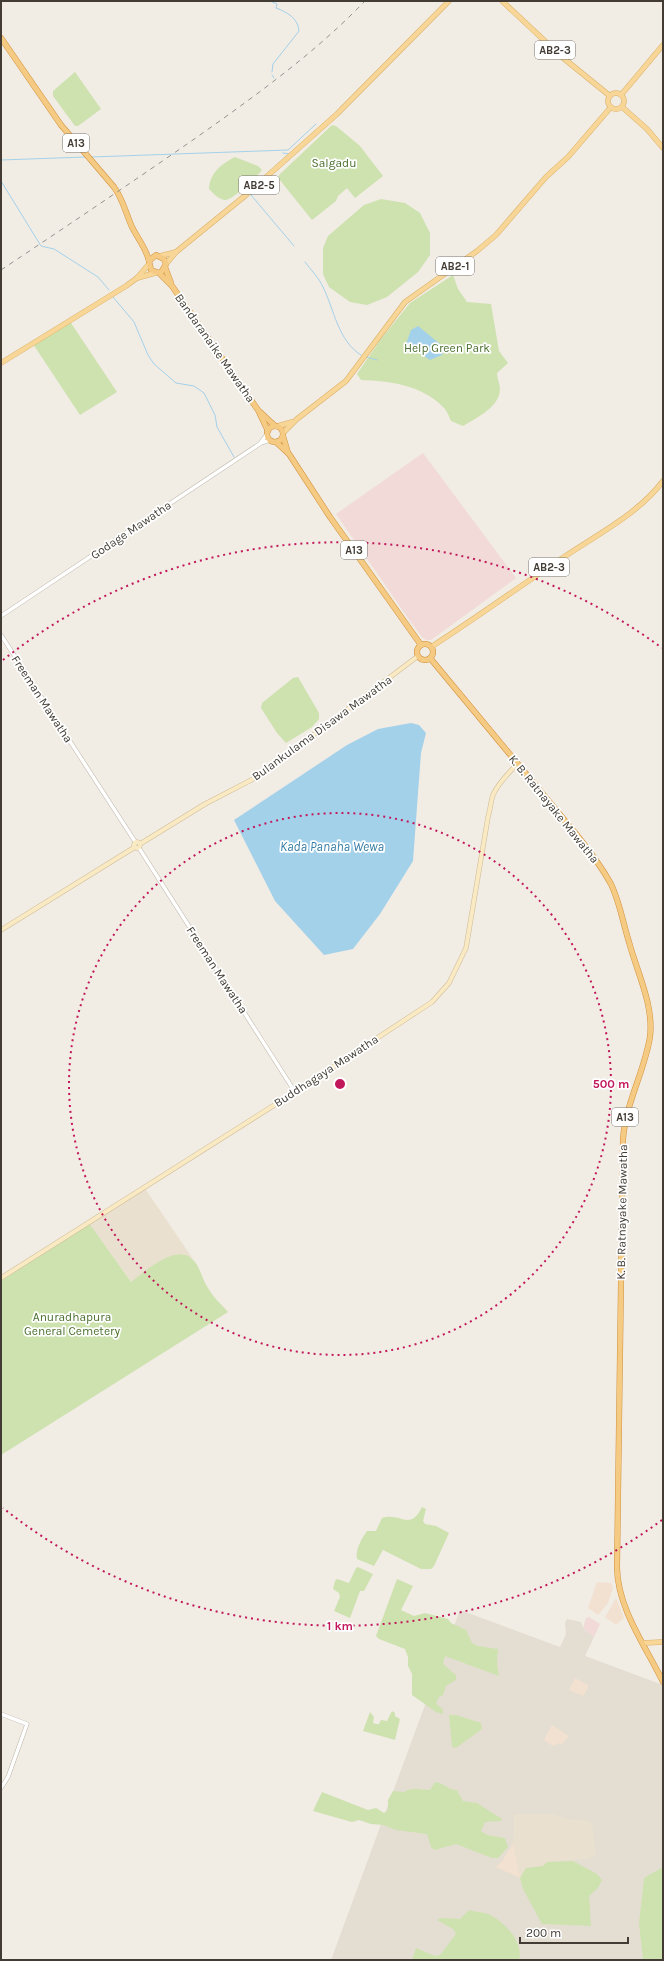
<svg xmlns="http://www.w3.org/2000/svg" width="664" height="1961" viewBox="0 0 664 1961" font-family="Karla,sans-serif">
	<style>
		.residential { fill: #e4ded2 }
		.commercial { fill: #f2e1d0 }
		.education { fill: #e9e0cf }
		.medical { fill: #f1dad8 }
		.green { fill: #cee2af }
		.water { fill: #a4d1ea }
		.lines { fill: none; stroke-linecap: round; stroke-linejoin: round }
		.stream { stroke: #a4d1ea; stroke-width: 1 }
		.tertiary-casing { stroke: #beb6aa; stroke-width: 4.5 }
		.secondary-casing { stroke: #cebc96; stroke-width: 5 }
		.primary-casing { stroke: #dab169; stroke-width: 5.5 }
		.trunk-casing { stroke: #d1923e; stroke-width: 6 }
		.tertiary { stroke: #fff; stroke-width: 3.5 }
		.secondary { stroke: #faeac4; stroke-width: 4 }
		.primary { stroke: #f7d697; stroke-width: 4.5 }
		.trunk { stroke: #f5ca82; stroke-width: 5 }
		.rail { stroke: #939393; stroke-width: 1; stroke-dasharray: 5 5; stroke-linecap: butt }
		.ring { fill: none; stroke: #c2185b; stroke-width: 2; stroke-dasharray: 2 4 }
		.labels { text-anchor: middle; dominant-baseline: central; stroke-width: 3.5; stroke-linejoin: round; paint-order: stroke }
		.shield { fill: #fff; stroke: #7b7671; stroke-width: 1 }
		.shield-label { font-size: 11px; font-weight: bold; fill: #423c34 }
		.park-label { font-size: 12px; fill: #4a6f2d; stroke: #fff }
		.street-label { font-size: 12px; fill: #423c34; stroke: #fff }
		.water-label { font-size: 13px; font-style: italic; fill: #367da5; stroke: #fff }
		.centre { fill: #c2185b; stroke: #fff; stroke-width: 2 }
		.ring-label { font-size: 12px; text-anchor: middle; font-weight: bold; fill: #c2185b; stroke: #fff; stroke-width: 3.5; stroke-linejoin: round; paint-order: stroke }
	</style>
	<rect width="100%" height="100%" fill="#f1ece4"/>
	<!-- residential -->
	<path class="residential" d="M460 1610 560 1647 566 1634 565 1623 567 1619 581 1622 583 1628 594 1637 585 1656 663 1685V1960H331Z"/>
	<!-- commercial -->
	<g class="commercial">
		<path d="M597 1582 611 1583 613 1588 608 1603 598 1615 588 1608Z"/>
		<path d="M616 1598 624 1618 616 1625 605 1617Z"/>
		<path d="M575 1678 588 1685V1688L583 1696 569 1690Z"/>
		<path d="M552 1725 569 1736 562 1744 559 1743 553 1746 544 1740Z"/>
		<path d="M513 1843 518 1865 520 1878 496 1867 503 1860Z"/>
	</g>
	<!-- education -->
	<g class="education">
		<path d="M144 1187 193 1259 184 1254 154 1265 131 1282 89 1223Z"/>
		<path d="M514 1814H551L568 1819 589 1821 592 1824 596 1855 586 1859 547 1862 543 1866 526 1868 520 1878 513 1843Z"/>
	</g>
	<!-- medical -->
	<g class="medical">
		<path d="M423 453 516 578 431 640H426L422 637 410 621 336 514Z"/>
		<path d="M589 1617 600 1624 594 1637 583 1628 586 1618Z"/>
	</g>
	<!-- green -->
	<g class="green">
		<path d="M75 72 101 109 78 126H75L53 96V91Z"/>
		<path d="M332 125 336 126 360 146 383 176 355 198 347 188 338 196 336 201 312 220 279 179V175Z"/>
		<path d="M235 157 258 166 262 170C257 177 232 201 225 200 218 199 213 193 209 189 210 173 221 164 235 157Z"/>
		<path d="M381 199 405 203 420 213 430 233V255L418 272 387 297 367 305 350 302 329 287 323 274V248L328 236 364 205Z"/>
		<path d="M453 275 458 289 467 302 491 304 499 351 508 363 497 373C497 379 500 384 500 389 500 407 476 418 463 426L451 421C449 417 447 410 443 407 422 385 390 381 361 380L357 374 381 339 410 303Z"/>
		<path d="M69 320 117 392 80 415 33 344Z"/>
		<path d="M298 677 319 713V719L312 727 286 743 277 733 261 708 262 703 293 678Z"/>
		<path d="M89 1223 131 1282C144 1272 176 1243 192 1259 200 1265 202 1280 208 1288 213 1297 221 1304 228 1312L1 1455V1279Z"/>
		<path d="M422 1507 426 1509 423 1521 425 1524 436 1526 449 1533 434 1566 431 1569H421L383 1550 374 1566 357 1559C355 1550 362 1538 367 1531H376L382 1518C401 1512 410 1532 422 1507Z"/>
		<path d="M358 1567 373 1574 364 1591H360L350 1618 334 1611 340 1597 339 1593 333 1589 335 1581 337 1579 349 1583 356 1568Z"/>
		<path d="M397 1579 413 1586 401 1610 414 1616 425 1613 448 1619 451 1623 466 1630 472 1643 478 1646 498 1649 497 1663 499 1676 445 1656 443 1664 456 1675V1680L446 1686 443 1695 439 1697 436 1703 443 1710V1714L436 1712 412 1695V1674L408 1666V1657L405 1649 379 1639 376 1636Z"/>
		<path d="M392 1711 395 1713V1716L400 1719 395 1740 363 1731 370 1712 374 1717 373 1723 376 1724H379L381 1720 387 1721Z"/>
		<path d="M449 1715H456L481 1723 482 1729 456 1748 452 1747Z"/>
		<path d="M435 1782C444 1783 448 1790 457 1790L463 1801 477 1803 502 1819 501 1821 485 1822 481 1831 487 1835 505 1838 508 1847 498 1858H492L456 1844 435 1850 431 1847 427 1834 396 1830 383 1825 371 1824 359 1820 352 1822 313 1811 322 1792 368 1810 376 1808 384 1813 388 1810V1800L393 1791 404 1792C413 1786 420 1790 430 1790Z"/>
		<path d="M573 1861 597 1874 602 1880 598 1888 589 1896 591 1926 542 1924 523 1889 520 1878 526 1868 543 1866 547 1862Z"/>
		<path d="M663 1867V1960H643L639 1923 644 1878Z"/>
		<path d="M469 1910C475 1912 482 1912 488 1914 504 1921 524 1942 519 1960H412L416 1948 435 1956 440 1955 456 1934 453 1929 437 1920 441 1918 460 1919Z"/>
	</g>
	<!-- water -->
	<g class="water">
		<path d="M418 326 445 348 442 355 430 360 406 344 411 330Z"/>
		<path d="M411 723 419 725 426 733 421 753 413 861 380 914 353 949 324 955 275 901 234 820 347 745 378 729Z"/>
	</g>
	<g class="lines">
		<!-- stream -->
		<g class="stream">
			<path d="M270 1 277 4 276 8C287 12 298 18 299 31L273 64 272 72"/>
			<path d="M272 75 274 78"/>
			<path d="M283 153 289 154"/>
			<path d="M92 157 288 150 316 124"/>
			<path d="M1 160 86 157"/>
			<path d="M279 168 251 195 294 246"/>
			<path d="M1 181 41 246 54 249 98 277 109 290"/>
			<path d="M305 262C311 270 319 278 323 287 334 309 338 341 361 355"/>
			<path d="M113 297 134 322 148 355 154 364 176 383 194 386 204 393 215 415 217 427 234 457"/>
			<path d="M366 357 377 360"/>
		</g>
		<!-- tertiary casing -->
		<g class="tertiary-casing">
			<g id="tertiary">
				<path d="M261 442 267 434"/>
				<path d="M1 616 261 443 270 440"/>
				<path d="M1 635 136 843"/>
				<path d="M139 848 295 1092"/>
				<path d="M1 1714 27 1724 8 1777 1 1788"/>
			</g>
		</g>
		<!-- secondary casing -->
		<g class="secondary-casing">
			<g id="secondary">
				<circle cx="137" cy="845" r="3"/>
				<path d="M140 844 205 804 259 776 418 656"/>
				<path d="M1 930 135 847"/>
				<path d="M1 1278 295 1092 432 1002 449 983 466 948 488 817C490 811 491 800 493 795 498 783 509 773 517 764"/>
			</g>
		</g>
		<!-- primary casing -->
		<g class="primary-casing">
			<g id="primary">
				<path d="M502 1 562 57 610 96"/>
				<circle cx="616" cy="101" r="8"/>
				<path d="M621 95 663 45"/>
				<path d="M622 107 647 129 663 148"/>
				<path d="M160 256 176 252"/>
				<path d="M166 264 176 252 246 195 337 114 449 1"/>
				<path d="M137 278 155 273"/>
				<path d="M1 363 126 286 137 278 149 264"/>
				<path d="M278 426 292 422"/>
				<path d="M283 433 297 419 346 381 405 302 477 251 496 235 546 177 568 157 611 107"/>
				<path d="M431 647C476 618 520 586 564 557 598 534 638 514 663 481"/>
				<path d="M643 1643 663 1642"/>
			</g>
		</g>
		<!-- trunk casing -->
		<g class="trunk-casing">
			<g id="trunk">
				<path d="M1 38 61 125 114 187C123 199 126 214 132 227 138 239 146 248 149 261"/>
				<path d="M165 267 171 283"/>
				<path d="M159 273 162 271 166 264 164 259 156 255 149 261 151 270 159 273 172 286 258 410 268 431"/>
				<path d="M260 412 275 426"/>
				<circle cx="275" cy="434" r="8"/>
				<path d="M283 436 288 453"/>
				<path d="M276 442 289 454 330 517 421 645"/>
				<circle cx="425" cy="652" r="8"/>
				<path d="M430 658 576 834C589 850 601 866 611 884 620 903 623 923 629 942 637 972 654 1005 650 1037 644 1073 626 1102 623 1139L617 1568C618 1609 645 1645 663 1682"/>
			</g>
		</g>
		<!-- tertiary -->
		<use href="#tertiary" class="tertiary"/>
		<!-- secondary -->
		<use href="#secondary" class="secondary"/>
		<!-- primary -->
		<use href="#primary" class="primary"/>
		<!-- trunk -->
		<use href="#trunk" class="trunk"/>
		<!-- rail -->
		<path class="rail" d="M1 270C64 228 128 185 190 142 251 99 313 55 365 1"/>
	</g>
	<!-- distance rings -->
	<g class="ring">
		<circle cx="340" cy="1084" r="271"/>
		<path d="M662 1520A542 542 0 0 1 3 1508M3 660A542 542 0 0 1 662 648"/>
	</g>
	<g class="labels">
		<!-- shield labels -->
		<g class="shield">
			<rect x="535" y="41" width="40" height="18" rx="3"/>
			<rect x="63" y="134" width="26" height="18" rx="3"/>
			<rect x="239" y="176" width="40" height="18" rx="3"/>
			<rect x="436" y="257" width="38" height="18" rx="3"/>
			<rect x="341" y="541" width="26" height="18" rx="3"/>
			<rect x="529" y="558" width="40" height="18" rx="3"/>
			<rect x="612" y="1108" width="26" height="18" rx="3"/>
		</g>
		<g class="shield-label">
			<text x="555" y="50">AB2-3</text>
			<text x="76" y="143">A13</text>
			<text x="259" y="185">AB2-5</text>
			<text x="455" y="266">AB2-1</text>
			<text x="354" y="550">A13</text>
			<text x="549" y="567">AB2-3</text>
			<text x="625" y="1117">A13</text>
		</g>
		<!-- park labels -->
		<g class="park-label">
			<text x="334" y="163">Salgadu</text>
			<text x="447" y="348">Help Green Park</text>
			<text x="72" y="1317">Anuradhapura<tspan x="72" dy="14">General Cemetery</tspan></text>
		</g>
		<!-- street labels -->
		<g class="street-label">
			<text transform="translate(215 348) rotate(55)">Bandaranaike Mawatha</text>
			<text transform="translate(131 530) rotate(-34)">Godage Mawatha</text>
			<text transform="translate(42 699) rotate(57)">Freeman Mawatha</text>
			<text transform="translate(322 728) rotate(-36)">Bulankulama Disawa Mawatha</text>
			<text transform="translate(554 809) rotate(51)">K. B. Ratnayake Mawatha</text>
			<text transform="translate(217 970) rotate(57)">Freeman Mawatha</text>
			<text transform="translate(326 1071) rotate(-33)">Buddhagaya Mawatha</text>
			<text transform="translate(622 1212) rotate(-89)">K. B. Ratnayake Mawatha</text>
		</g>
		<!-- water labels -->
		<g class="water-label">
			<text x="332" y="846">Kada Panaha Wewa</text>
		</g>
	</g>
	<circle cx="340" cy="1084" r="6" class="centre"/>
	<g class="ring-label">
		<text x="611" y="1088">500 m</text>
		<text x="340" y="1630">1 km</text>
	</g>
	<!-- border -->
	<rect width="664" height="1961" fill="none" stroke="#423c34" stroke-width="4"/>
	<!-- scale -->
	<path d="M520 1937v6h108v-6" fill="none" stroke="#423c34" stroke-width="2"/>
	<text x="526" y="1937" font-size="12" fill="#423c34" stroke="#ffffff" stroke-width="3" paint-order="stroke">200 m</text>
</svg>
